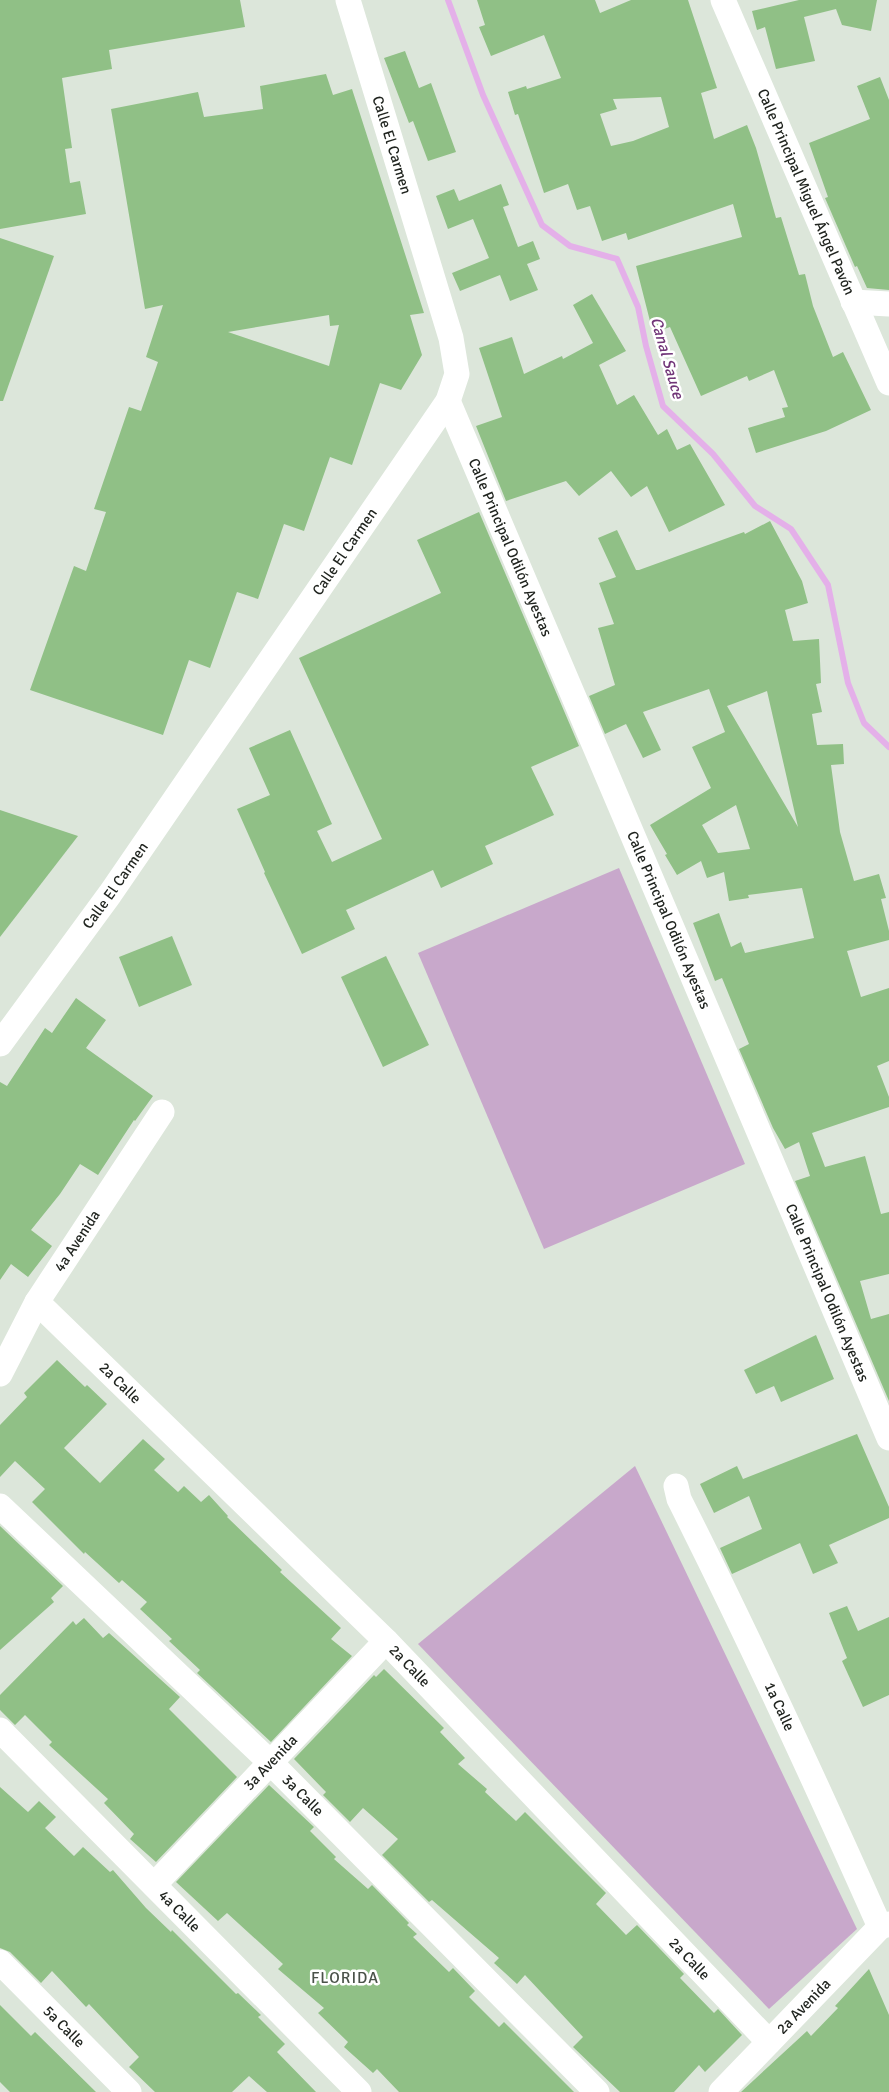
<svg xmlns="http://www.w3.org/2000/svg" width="889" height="2092" viewBox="0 0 889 2092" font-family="Signika,sans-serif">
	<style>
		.green { fill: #c8a8cb }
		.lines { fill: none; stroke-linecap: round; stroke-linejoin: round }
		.stream { stroke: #e4b0e9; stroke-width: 6 }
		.building { fill: #90c086; fill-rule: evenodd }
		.minor { stroke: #fff; stroke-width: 25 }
		.labels { text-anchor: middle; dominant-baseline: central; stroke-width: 5; stroke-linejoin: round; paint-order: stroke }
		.street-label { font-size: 15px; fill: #1f231e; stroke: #fff }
		.water-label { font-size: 16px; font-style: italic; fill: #713578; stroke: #fff }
		.neighbourhood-label { font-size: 16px; letter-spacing: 1px; fill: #4a5249; stroke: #fff }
	</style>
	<rect width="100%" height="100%" fill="#dce6da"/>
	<!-- green -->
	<g class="green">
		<path d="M619 868 745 1164 544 1249 418 953Z"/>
		<path d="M635 1466 857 1929 769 2009 418 1644Z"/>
	</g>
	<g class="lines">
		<!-- stream -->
		<path class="stream" d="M448 0 483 95 542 225 570 246 617 259 638 307 646 346 663 406 713 454 755 506 791 529 828 585 848 683 864 723 889 747"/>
	</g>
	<!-- building -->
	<g class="building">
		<path d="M0 0H240L245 27 109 50 112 69 62 78 72 148 65 149 70 183 80 181 86 214 0 229Z"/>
		<path d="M477 0H595L600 13 631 0H688L717 88 701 93 714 139 747 125 756 148 776 218 781 217 799 275 805 274 813 306 833 357 843 352 871 410 826 431 756 453 748 428 785 417 782 408 788 407 774 370 749 381 747 376 701 396 670 327 653 333 636 266 742 237 733 204 628 240 626 233 602 241 590 206 577 210 568 184 544 193 518 114 515 115 508 92 526 86 527 89 561 78 544 35 491 56 479 27 485 25ZM661 97 669 127 633 141 611 146 600 114 617 109 613 99Z"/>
		<path d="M799 0H877L871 31 842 25 836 9 804 17 815 61 776 69 765 27 757 30 752 11Z"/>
		<path d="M405 51 419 88 431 83 456 152 428 161 413 121 409 123 384 58Z"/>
		<path d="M326 74 333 95 352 89 424 313 410 315 422 355 401 390 380 383 352 465 330 457 304 531 284 524 258 599 237 592 210 668 189 660 163 735 30 690 74 566 86 571 106 512 94 509 129 407 141 411 158 362 146 357 163 305 145 309 111 109 198 92 204 117 263 109 260 86ZM329 315 330 326 339 325 329 366 228 332Z"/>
		<path d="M880 77 889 100V290L867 288 857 266 855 267 825 198 828 197 809 143 870 119 857 86Z"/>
		<path d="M501 184 509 205 503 207 518 247 533 241 540 259 527 264 538 290 510 301 500 275 460 291 452 273 489 258 473 219 448 229 436 196 454 189 459 201Z"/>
		<path d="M0 238 54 256 3 401H0Z"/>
		<path d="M592 294 626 351 599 365 617 405 634 395 658 435 667 429 677 450 690 444 725 505 669 532 647 486 631 497 611 471 579 496 566 481 506 501 476 426 502 417 479 348 512 337 524 374 562 356 563 359 593 343 573 305Z"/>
		<path d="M479 512 579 746 531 767 554 815 485 846 493 864 441 888 433 870 346 910 355 929 302 954 264 873 265 872 237 809 270 795 249 748 290 730 332 824 317 831 332 862 382 839 299 658 441 593 417 540Z"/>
		<path d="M770 521 802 581 808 603 785 610 793 641 819 639 821 683 816 684 822 712 812 714 817 745 843 744 844 764 831 765 840 832 854 881 879 874 886 898 881 899 889 931V940L847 951 861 997 889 988V1061L877 1066 889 1097V1107L812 1133 825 1167 865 1156 881 1214 889 1212V1274L860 1281 871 1319 889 1314V1401L795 1181 810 1176 799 1142 785 1149 773 1128 739 1049 749 1044 722 978 715 981 693 923 719 913 731 947 741 942 745 953 814 938 802 888 748 895 749 898 729 901 724 872 707 878 701 861 677 875 665 855 667 854 650 825 711 788 692 747 725 732 709 689 643 712 661 750 643 758 626 724 605 734 589 696 615 685 598 628 614 624 599 583 616 577 598 538 617 530 636 570H639L744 532 745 534ZM767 691 798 827 727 706ZM736 805 750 849 718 853 702 825Z"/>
		<path d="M0 810 78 836 0 937Z"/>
		<path d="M172 936 192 985 139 1007 119 957Z"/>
		<path d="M386 956 429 1045 383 1067 341 977Z"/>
		<path d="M76 998 106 1020 86 1048 153 1096 135 1121 134 1120 98 1175 80 1164 60 1194 31 1230 52 1246 28 1277 11 1264 0 1280V1082L7 1086 45 1028 52 1033Z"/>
		<path d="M816 1335 834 1379 781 1402 774 1386 756 1394 744 1370Z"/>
		<path d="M57 1360 85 1387 87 1385 107 1404 64 1448 100 1483 143 1439 165 1459 154 1470 178 1492 184 1486 201 1502 209 1495 228 1516 227 1517 282 1570 280 1572 341 1628 331 1639 352 1656 271 1742 197 1673 200 1670 169 1641 172 1639 140 1609 147 1602 122 1580 119 1583 85 1552 84 1554 32 1502 45 1489 15 1461 0 1477V1425L27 1397 24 1393Z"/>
		<path d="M857 1434 889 1507V1518L829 1545 838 1563 813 1574 800 1543 732 1574 720 1548 762 1529 749 1496 714 1513 700 1484 737 1466 743 1479Z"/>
		<path d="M0 1526 63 1586 51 1598 54 1602 0 1650Z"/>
		<path d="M847 1606 858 1631 889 1617V1695L863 1707 842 1661 847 1658 829 1613Z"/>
		<path d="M84 1618 103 1638 109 1633 180 1697 169 1709 237 1777 156 1862 130 1839 134 1834 104 1803 108 1799 49 1745 52 1742 25 1715 15 1725 0 1710V1695L73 1621 76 1625Z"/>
		<path d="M384 1669 444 1728 440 1732 465 1758 458 1764 487 1789 485 1792 516 1821 525 1812 606 1893 596 1904 626 1935 637 1925 684 1974 680 1978 714 2013 718 2009 742 2035 705 2072 699 2065 674 2092H620L573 2047 583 2037 525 1975 517 1984 494 1963 499 1958 432 1900 429 1902 382 1855 398 1839 363 1808 350 1822 323 1795 326 1792 294 1759 374 1675 376 1677Z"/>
		<path d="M269 1785 314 1827 310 1831 336 1857 334 1859 368 1889 372 1885 409 1923 407 1925 417 1934 413 1937 449 1972 453 1968 475 1991 469 1997 499 2027 504 2022 574 2092H399L377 2069 373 2073 344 2047 348 2042 318 2013 324 2008 278 1969 283 1964 227 1913 218 1921 176 1882Z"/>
		<path d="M0 1787 28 1812 39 1801 56 1817 45 1828 74 1856 83 1847 110 1872 113 1870 146 1908 171 1932 172 1930 236 1994 238 1993 261 2015 258 2017 285 2044 277 2052 316 2092H267L249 2076 232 2092H155L129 2067 139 2057 89 2004 86 2007 52 1971 41 1983 10 1952 0 1948Z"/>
		<path d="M869 1969 889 2015V2092H741L807 2031 811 2036 838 2008 835 2006Z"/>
		<path d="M0 2005 31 2036 35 2032 96 2092H10L0 2082Z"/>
	</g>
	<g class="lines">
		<!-- minor -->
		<g class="minor">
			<path id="s1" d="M723 0 889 383"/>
			<path d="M853 302 889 304"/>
			<path id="s2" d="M448 401 889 1438"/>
			<path id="s3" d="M0 1044 110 894 448 401 457 374 451 338 348 0"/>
			<path id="s4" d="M37 1302 386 1641 769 2042"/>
			<path id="s5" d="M0 1374 37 1302 162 1112"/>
			<path id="s6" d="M676 1486 679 1499C750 1640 816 1783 880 1927"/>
			<path id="s7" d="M0 1506 271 1763 597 2092"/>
			<path id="s8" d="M0 1730 359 2092"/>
			<path id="s9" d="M154 1885 386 1641"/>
			<path id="s10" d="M0 1962 129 2092"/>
			<path id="s11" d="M721 2092 880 1927 889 1924"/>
		</g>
	</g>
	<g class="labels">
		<!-- street labels -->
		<g class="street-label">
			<text transform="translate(392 145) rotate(73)">Calle El Carmen</text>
			<text stroke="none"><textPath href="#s1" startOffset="209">Calle Principal Miguel Ángel Pavón</textPath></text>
			<text stroke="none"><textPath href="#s2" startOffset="159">Calle Principal Odilón Ayestas</textPath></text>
			<text stroke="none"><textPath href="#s3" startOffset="601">Calle El Carmen</textPath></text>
			<text stroke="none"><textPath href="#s3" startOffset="196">Calle El Carmen</textPath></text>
			<text stroke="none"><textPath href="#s2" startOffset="564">Calle Principal Odilón Ayestas</textPath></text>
			<text stroke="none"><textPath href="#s5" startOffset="154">4a Avenida</textPath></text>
			<text stroke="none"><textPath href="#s2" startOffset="969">Calle Principal Odilón Ayestas</textPath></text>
			<text stroke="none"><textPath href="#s4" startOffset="116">2a Calle</textPath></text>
			<text stroke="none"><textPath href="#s4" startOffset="521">2a Calle</textPath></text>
			<text stroke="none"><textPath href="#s6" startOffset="244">1a Calle</textPath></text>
			<text stroke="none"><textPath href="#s9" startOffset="169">3a Avenida</textPath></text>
			<text stroke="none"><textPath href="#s7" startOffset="419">3a Calle</textPath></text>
			<text stroke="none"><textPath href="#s8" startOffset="255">4a Calle</textPath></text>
			<text stroke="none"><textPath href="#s4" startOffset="926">2a Calle</textPath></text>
			<text stroke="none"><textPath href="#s11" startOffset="119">2a Avenida</textPath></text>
			<text stroke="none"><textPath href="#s10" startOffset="91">5a Calle</textPath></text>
		</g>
		<!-- water labels -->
		<g class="water-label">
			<text transform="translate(667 358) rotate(74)">Canal Sauce</text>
		</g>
		<!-- neighbourhood labels -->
		<g class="neighbourhood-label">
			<text x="345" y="1978">FLORIDA</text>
		</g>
	</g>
</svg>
